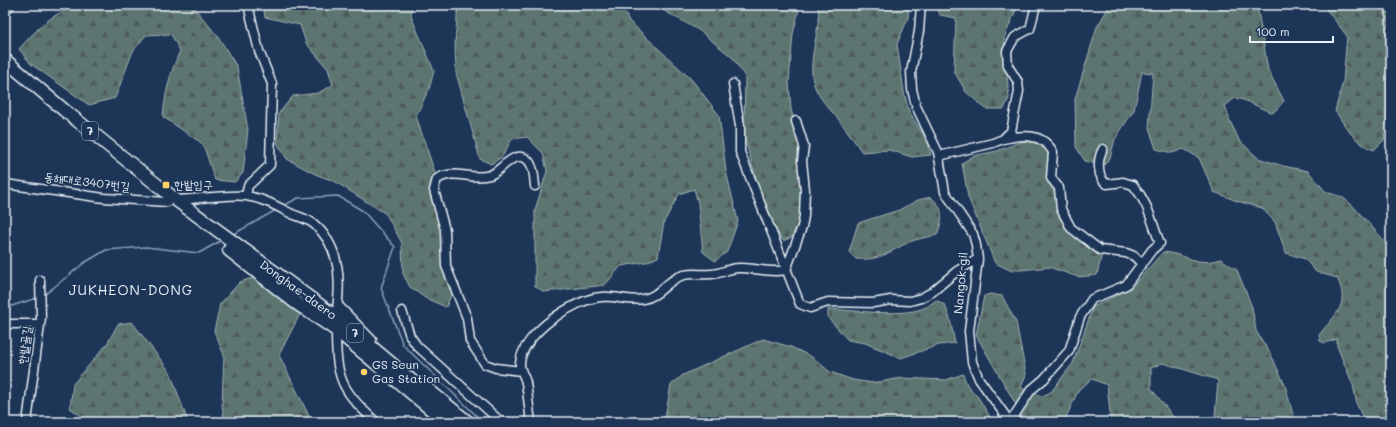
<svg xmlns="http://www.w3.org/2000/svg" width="1396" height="427" viewBox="0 0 1396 427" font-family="Mali,'Poor Story',sans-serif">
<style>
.forest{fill:url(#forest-firs);stroke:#a2b2b4}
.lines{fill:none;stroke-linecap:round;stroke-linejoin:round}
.stream{stroke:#89a2ba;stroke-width:1.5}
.minor-casing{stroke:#e8f1f8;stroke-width:11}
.highway-casing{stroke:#e8f1f8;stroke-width:15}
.minor{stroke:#1d3557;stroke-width:8}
.highway{stroke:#1d3557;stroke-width:12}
.poi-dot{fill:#ffd166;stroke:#1d3557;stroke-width:1.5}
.labels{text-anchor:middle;stroke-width:3.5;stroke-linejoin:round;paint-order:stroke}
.shield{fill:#1d3557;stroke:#abb9c8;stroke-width:1}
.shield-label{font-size:11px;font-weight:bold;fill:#e8f1f8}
.street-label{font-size:12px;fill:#e8f1f8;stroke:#1d3557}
.poi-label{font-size:12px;fill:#e8f1f8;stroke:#1d3557;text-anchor:start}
.quarter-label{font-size:14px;letter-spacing:1px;fill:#e8f1f8;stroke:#1d3557}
</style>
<defs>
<pattern id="forest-firs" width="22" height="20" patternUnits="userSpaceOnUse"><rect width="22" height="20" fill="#5c7470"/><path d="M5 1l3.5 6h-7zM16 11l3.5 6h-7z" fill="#505c5b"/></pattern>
</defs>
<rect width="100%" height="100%" fill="#1d3557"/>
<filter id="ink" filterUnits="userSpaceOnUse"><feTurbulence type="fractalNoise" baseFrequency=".025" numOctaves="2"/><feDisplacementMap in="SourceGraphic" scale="8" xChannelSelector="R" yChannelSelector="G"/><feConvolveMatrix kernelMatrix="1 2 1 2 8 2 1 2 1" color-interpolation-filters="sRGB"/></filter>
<g filter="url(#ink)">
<path class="forest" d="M80 5H192L219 38 237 67 248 130 243 173 235 182 215 180 203 144 163 117C165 93 170 73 180 51L171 34 146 35 133 51 115 98 89 105 31 64 19 49C38 28 51 13 80 5Z
M263 5H412L411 16 434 71 429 89 416 116 438 182 439 214 445 242 446 267 452 293 446 307 425 298 410 287 403 274 402 243 386 214 334 181 315 174 287 159 277 143 279 113 293 96 318 93 333 85 328 69 306 43 300 25 265 17Z
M458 5H621L629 21 692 80 719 115 726 171 738 221 727 252 715 261 703 252 698 203 694 189 679 194 664 222 658 257 646 262 621 266 605 285 544 292 535 286V210L547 171 543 153 527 137 512 139 502 157 491 164 480 159 456 73 455 43Z
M654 5H800L793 34 789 82 791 109 798 136 804 193 801 215 792 237 783 241 767 217 744 136 745 77 733 58 700 31Z
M818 5H909L908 18 897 44 904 92 909 112 927 140 931 155 912 157 889 150 862 152C855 142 849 133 842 124 830 108 814 96 812 75 810 51 821 29 818 5Z
M936 5H1018L1004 38 1009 98 1004 109H986L966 92 954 71 956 18 940 15Z
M1110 5H1257L1268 70 1284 101 1273 113C1260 109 1249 100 1235 98L1225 106 1230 121 1239 140 1258 158 1283 166 1308 171 1326 192 1342 197 1352 205 1381 237 1391 252V422H1365L1357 405 1353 385 1337 346V339L1325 343 1320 341 1319 335C1334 315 1351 306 1337 278L1316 272 1305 259 1286 253 1275 222 1262 208 1237 201 1214 192 1199 158 1184 149 1172 153 1156 149 1149 128 1153 73 1142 72 1134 110 1115 139 1110 158 1103 166 1085 161 1076 147 1075 99 1097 27Z
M1323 5H1389C1391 22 1378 52 1391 66V105L1386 123 1384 140 1374 150C1355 144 1346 127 1335 111L1343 82 1347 36Z
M1023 141 1049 145 1052 182 1059 211 1102 254 1097 275 1078 277 1049 267 1012 271 995 263 968 197 962 163 973 156 997 151Z
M931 197C945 209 943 219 937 235 929 237 922 238 915 240 890 249 885 261 856 259L849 252 858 223 899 210 918 200Z
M1163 252C1188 254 1195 267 1221 259L1237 270 1252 307 1256 331 1270 353 1285 385 1295 422H1216L1215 416 1218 380 1163 363 1151 368V388L1177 422H1111L1107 385 1092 379 1079 389 1064 422H1026L976 335 984 296 990 294 1002 296 1016 322 1026 374 1021 388 1042 396 1051 392 1073 363 1093 307 1131 288Z
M255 277 300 314 279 355 312 422H224L222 404 224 355 214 331 220 304 240 282Z
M936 300 945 305 950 319 955 343 939 345 901 358 865 343 848 340 828 318V309C852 310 905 318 926 307 929 306 933 302 936 300Z
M132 322 170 372 188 422H90L70 408 73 384 107 344 118 324Z
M763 339 791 347 812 357 830 372 853 380 873 383 902 378 946 380 963 374 967 385 978 397 993 422H664L671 385 683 375Z"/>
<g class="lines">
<path class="stream" d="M283 206 298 198 338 196 363 211 395 247 381 288 403 345 483 422
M232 235 276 210
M43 296 84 263 106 250 146 247 199 253 222 240
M5 308 37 298"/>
<g class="minor-casing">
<path id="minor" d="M921 5 919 31 911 72 912 89 916 106 938 152 945 192 973 234 976 245 978 259 969 331 972 362 979 379 1010 422
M5 11 10 5
M733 84 740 126V152L800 304 810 308 828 302 873 303 891 300 910 301 921 298 932 292 957 271 978 259
M1003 139C1021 135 1042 132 1053 152L1051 178 1059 188 1061 209 1071 228 1100 250 1126 253 1134 256 1141 263
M939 156 993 143 1003 139 1011 131 1019 91 1018 82 1008 66 1007 51 1015 37 1030 29 1036 5
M5 184 104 198 167 202
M246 196 248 186 270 165 272 84 259 51 248 5
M176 200C195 199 229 194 246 196 263 198 278 207 292 214 299 217 308 219 314 224 342 248 341 284 336 317
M786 270 802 227 804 216 805 190 802 161 804 146 796 121
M338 305 372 340
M402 311 410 336 417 346 501 422
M5 324H40
M336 330C336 377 340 390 376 422
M521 371 496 368 485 364 470 341 467 318 446 266 445 230 434 190 437 179C455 168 470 181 490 175 501 171 512 152 525 158 534 163 534 177 535 186
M422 382 471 422
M27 422 41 318 40 280
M531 422C529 409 528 396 526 383 525 376 519 370 520 363 522 334 574 299 601 297 615 295 629 302 643 299 661 296 667 279 684 275 693 273 702 275 711 274 721 274 729 268 738 268 756 267 768 274 786 270
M1010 422 1031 390 1044 379 1069 351 1080 317 1092 299 1126 285 1152 250 1160 243C1151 221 1149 204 1133 185L1123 182 1107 184C1097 178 1097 159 1103 149"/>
</g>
<g class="highway-casing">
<path id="highway" d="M5 60 64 110 176 200 336 317 461 422
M229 250 296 303 336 330 446 422"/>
</g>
<use href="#minor" class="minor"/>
<use href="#highway" class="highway"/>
</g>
</g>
<g class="poi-dot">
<rect x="162" y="181" width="8" height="8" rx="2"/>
<circle cx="364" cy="372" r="4"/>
</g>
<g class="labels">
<g class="shield">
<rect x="82" y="122" width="16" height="18" rx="3"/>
<rect x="347" y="324" width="16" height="18" rx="3"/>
</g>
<g class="shield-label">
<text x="90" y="135">7</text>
<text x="355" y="337">7</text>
</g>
<g class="street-label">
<text transform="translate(87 182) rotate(7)" y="4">동해대로3407번길</text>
<text transform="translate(961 283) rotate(-85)" y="4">Nangok-gil</text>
<text transform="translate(298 290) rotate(36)" y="4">Donghae-daero</text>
<text transform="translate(25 345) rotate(-82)" y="4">한밭골길</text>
</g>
<g class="poi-label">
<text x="174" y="189">한밭입구</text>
<text x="372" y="369">GS Seun<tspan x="372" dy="14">Gas Station</tspan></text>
</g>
<g class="quarter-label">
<text x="131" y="295">JUKHEON-DONG</text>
</g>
</g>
<rect width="1396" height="427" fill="none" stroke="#1d3557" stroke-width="20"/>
<rect x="10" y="10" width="1376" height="407" fill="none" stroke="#e8f1f8" stroke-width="1.5" filter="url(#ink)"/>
<path d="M1250 36v6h83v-6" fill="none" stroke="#e8f1f8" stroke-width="2"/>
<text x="1256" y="36" font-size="12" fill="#e8f1f8" stroke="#1d3557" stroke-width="3" paint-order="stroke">100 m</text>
</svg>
